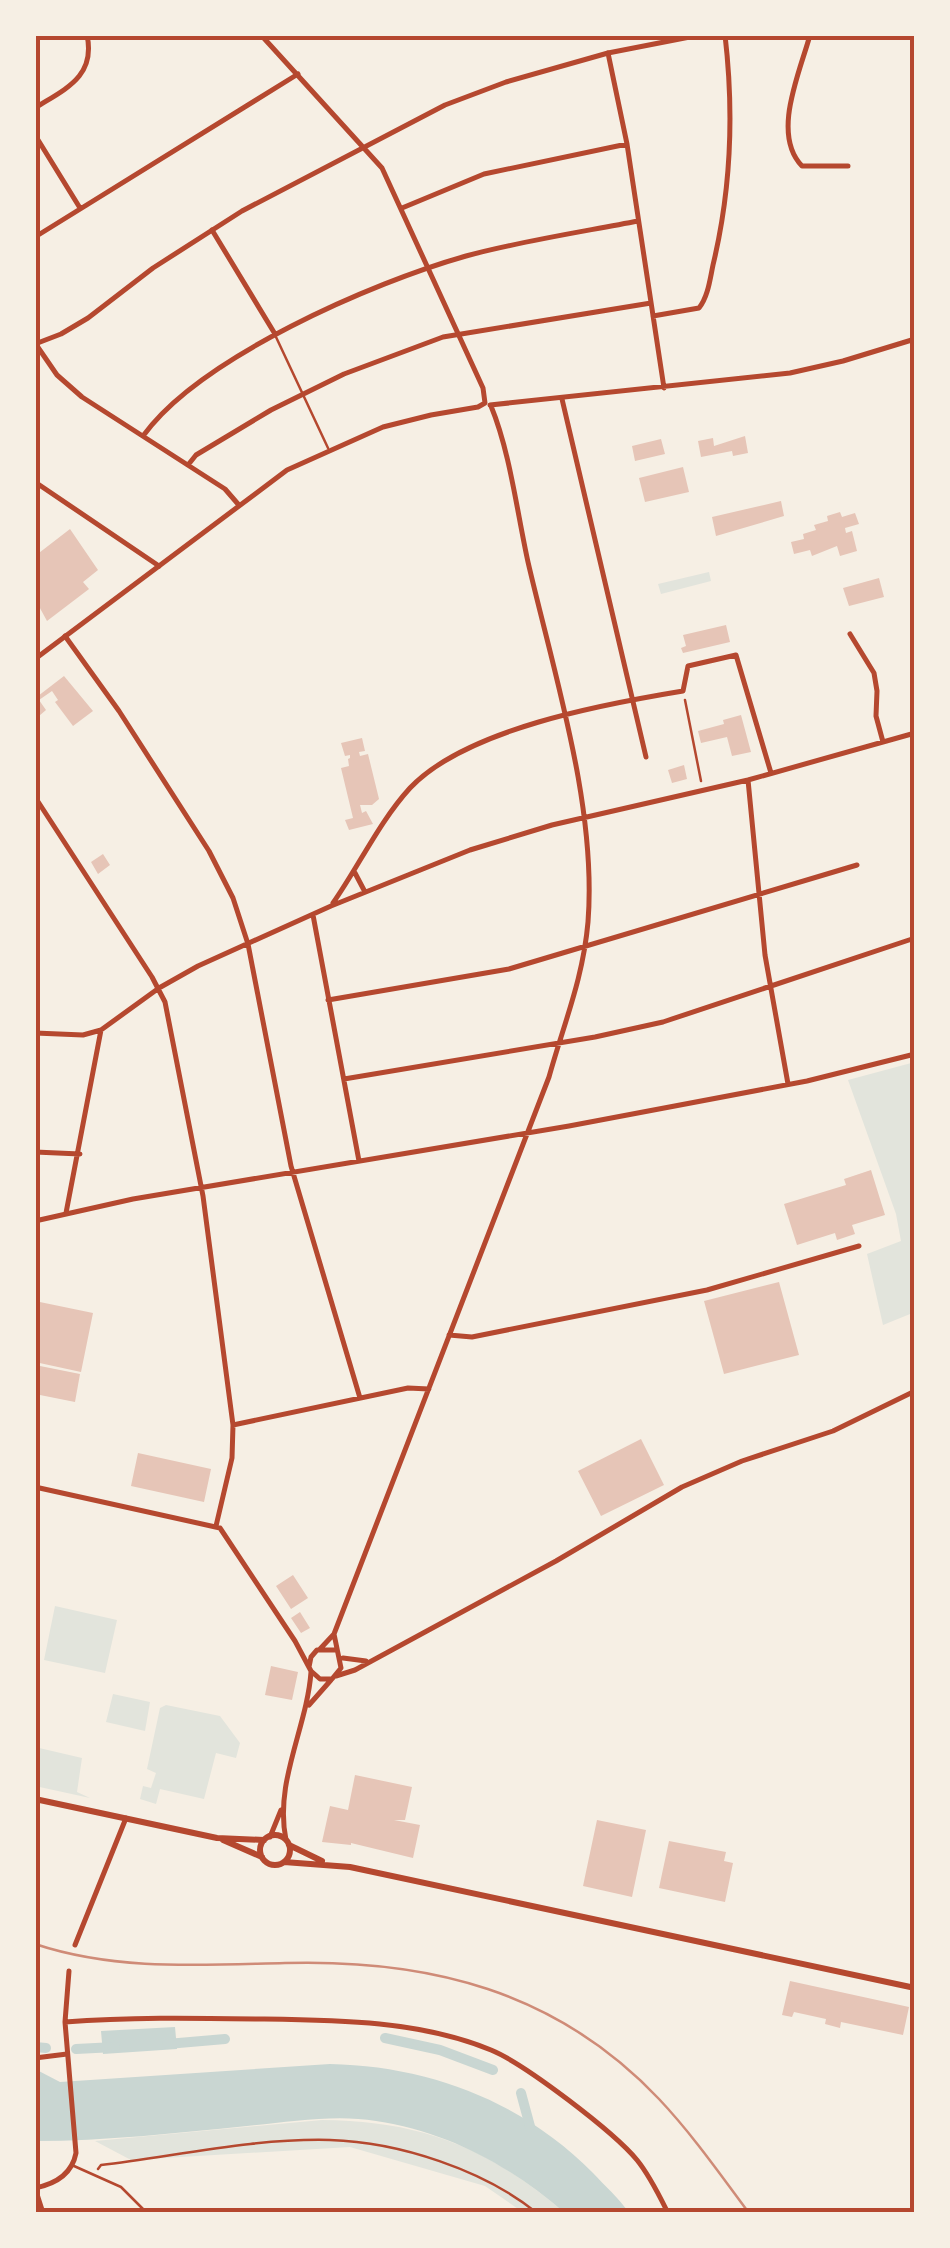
<svg xmlns="http://www.w3.org/2000/svg" width="950" height="2248" viewBox="0 0 950 2248" font-family="'DM Sans',sans-serif">
<style>
.green{fill:#e2e4dc}
.water{fill:#c9d6d2}
.lines{fill:none;stroke-linecap:round;stroke-linejoin:round}
.canal{stroke:#c9d6d2;stroke-width:10}
.building{fill:#e6c5b7}
.path{stroke:#b5482f;stroke-width:2.5}
.service{stroke:#b5482f;stroke-width:2.5}
.minor{stroke:#b5482f;stroke-width:5}
.tertiary{stroke:#b5482f;stroke-width:5}
.secondary{stroke:#b5482f;stroke-width:6}
.rail{stroke:#cf8b77;stroke-width:2.5}
.neatline{fill:none;stroke:#b5482f;stroke-width:4}
</style>
<rect width="100%" height="100%" fill="#f6efe4"/>
<path class="green" d="M709 572 711 581 661 594 658 584Z
M915 1062V1312L883 1325 867 1254 901 1241 896 1214 848 1080Z
M55 1606 117 1620 105 1673 44 1660Z
M113 1694 150 1702 145 1731 106 1722Z
M166 1705 220 1716 240 1743 236 1758 216 1753 204 1799 160 1789 156 1804 140 1799 143 1786 151 1788 156 1773 147 1769 160 1708Z
M35 1747 82 1758 77 1792 90 1798 35 1786Z
M322 2120C423 2121 489 2148 565 2213H524L485 2186 350 2147 131 2160 95 2141Z"/>
<path class="water" d="M175 2027 177 2049 103 2054 101 2031Z
M330 2064C430 2066 523 2102 593 2173 605 2186 619 2198 629 2213H565C510 2166 449 2132 376 2121 335 2114 289 2122 247 2126 176 2133 106 2141 35 2141V2069L60 2082Z"/>
<g class="lines">
<path class="canal" d="M385 2038 440 2050 493 2070
M167 2044 225 2039
M35 2047 46 2048
M76 2049 115 2047
M521 2093 531 2130"/>
</g>
<path class="building" d="M745 436 748 453 733 456 732 451 701 457 698 441 713 438 714 446Z
M661 439 665 454 635 461 632 446Z
M683 467 689 492 645 502 639 478Z
M781 501 784 516 716 536 712 517Z
M840 512 842 517 855 513 859 524 845 528 846 533 852 531 857 551 840 556 837 546 812 556 810 550 794 554 791 542 804 539 803 534 816 530 814 525 828 521 827 516Z
M70 529 98 570 83 582 89 589 47 621 35 599V556Z
M879 578 884 597 849 606 843 588Z
M726 625 730 642 683 653 681 648 686 646 683 635Z
M64 676 93 711 73 726 55 702 58 700 52 691 39 700 46 710 39 716 35 711V692L38 696Z
M741 715 751 752 732 756 727 737 701 743 698 731 724 724 723 720Z
M362 738 365 751 359 752 360 756 368 754 379 799 372 805H360L362 813 366 811 373 824 349 830 345 820 353 818 341 768 349 766 348 759 350 758V755L345 756 341 743Z
M684 765 687 779 672 783 668 770Z
M103 854 110 865 98 874 91 862Z
M871 1170 885 1215 852 1225 855 1234 837 1240 835 1233 797 1245 784 1204 846 1185 844 1179Z
M779 1282 799 1355 724 1374 704 1301Z
M35 1301 93 1313 81 1372 35 1362Z
M35 1365 80 1374 75 1402 35 1394Z
M641 1439 664 1485 601 1516 578 1471Z
M138 1453 211 1469 204 1502 131 1486Z
M293 1575 308 1598 291 1609 276 1586Z
M300 1612 310 1628 301 1633 291 1618Z
M271 1666 298 1672 292 1700 265 1695Z
M355 1775 412 1787 405 1820H394L420 1825 413 1858 351 1843V1845L322 1842 330 1806 348 1810Z
M597 1820 646 1830 632 1897 583 1886Z
M669 1841 726 1852 724 1861 733 1863 725 1902 659 1888Z
M790 1981 909 2007 903 2035 841 2022 840 2028 825 2024 826 2019 794 2012 792 2017 782 2015Z"/>
<g class="lines">
<path class="path" d="M685 700 701 781
M98 2169 101 2165C176 2156 255 2138 330 2140 399 2142 484 2170 537 2213"/>
<path class="service" d="M276 337 328 448
M74 2166 121 2187 147 2213"/>
<path class="minor" d="M810 35C800 72 771 134 802 166H848
M608 53 627 144 664 388
M35 108C65 89 96 77 87 35
M35 135 80 208
M402 208 484 174 627 144
M212 230 275 334
M35 237 298 74
M653 316 699 308C708 297 710 279 713 265 731 190 734 112 725 35
M35 343 57 375 82 397 225 489 238 504
M562 399 646 757
M490 405 790 373 843 361 915 339
M143 436C199 358 373 282 466 256 521 241 581 232 638 221
M188 465 196 455 271 410 344 374 443 337 651 303
M35 482 159 566
M850 634 874 673 877 691 876 716 883 742
M65 636 119 711 209 851 233 898 248 944 291 1166 360 1398
M748 780 765 955 788 1084
M35 797 152 977 165 1002 203 1196 233 1425 232 1458 216 1526
M355 873 365 892
M333 903C359 866 379 822 410 788 466 729 604 704 683 691L688 666 736 655 771 773
M313 915 359 1161
M328 1000 509 969 857 865
M35 1033 83 1035 101 1030 159 988 198 966 331 906 470 850 552 825 748 780 915 733
M344 1079 595 1037 663 1022 915 938
M35 1152 80 1154
M66 1213 101 1030
M35 1221 133 1199 569 1126 807 1081 915 1054
M449 1335 472 1337 707 1290 859 1246
M233 1425 408 1388 429 1389
M35 1487 220 1528 295 1641 311 1671 320 1679H332L341 1668 334 1634
M320 1649 334 1634 549 1077C564 1023 583 979 588 922 597 807 554 674 528 562 517 512 510 452 491 406
M343 1658 366 1661
M309 1667 311 1657 317 1650H335
M336 1676 355 1670 556 1561 682 1487 742 1461 833 1431 915 1391
M309 1705 331 1680
M270 1837 281 1810
M286 1840C274 1782 307 1728 311 1672
M75 1945 126 1818
M65 2022C129 2017 192 2018 256 2019 333 2020 419 2020 491 2050 525 2064 614 2132 637 2160 650 2176 659 2195 668 2213
M35 2058 67 2054
M43 2213 35 2188C55 2184 72 2174 76 2153L65 2022 69 1971"/>
<path class="tertiary" d="M35 344 61 334 88 318 153 268 242 211 445 105 506 82 608 53 700 35
M35 659 287 470 383 427 431 415 478 407 485 403 483 388 382 168 261 35"/>
<path class="secondary" d="M35 1799 217 1838 264 1840
M260 1850a15 15 0 1 1 30 0a15 15 0 1 1-30 0Z
M223 1840 262 1857
M289 1845 322 1861
M284 1862 350 1867 915 1988"/>
<path class="rail" d="M35 1944C116 1971 200 1965 285 1963 429 1959 557 1991 659 2099 692 2134 720 2174 749 2213"/>
</g>
<rect width="950" height="2248" fill="none" stroke="#f6efe4" stroke-width="75"/>
<rect x="38" y="38" width="874" height="2172" class="neatline"/>
</svg>
